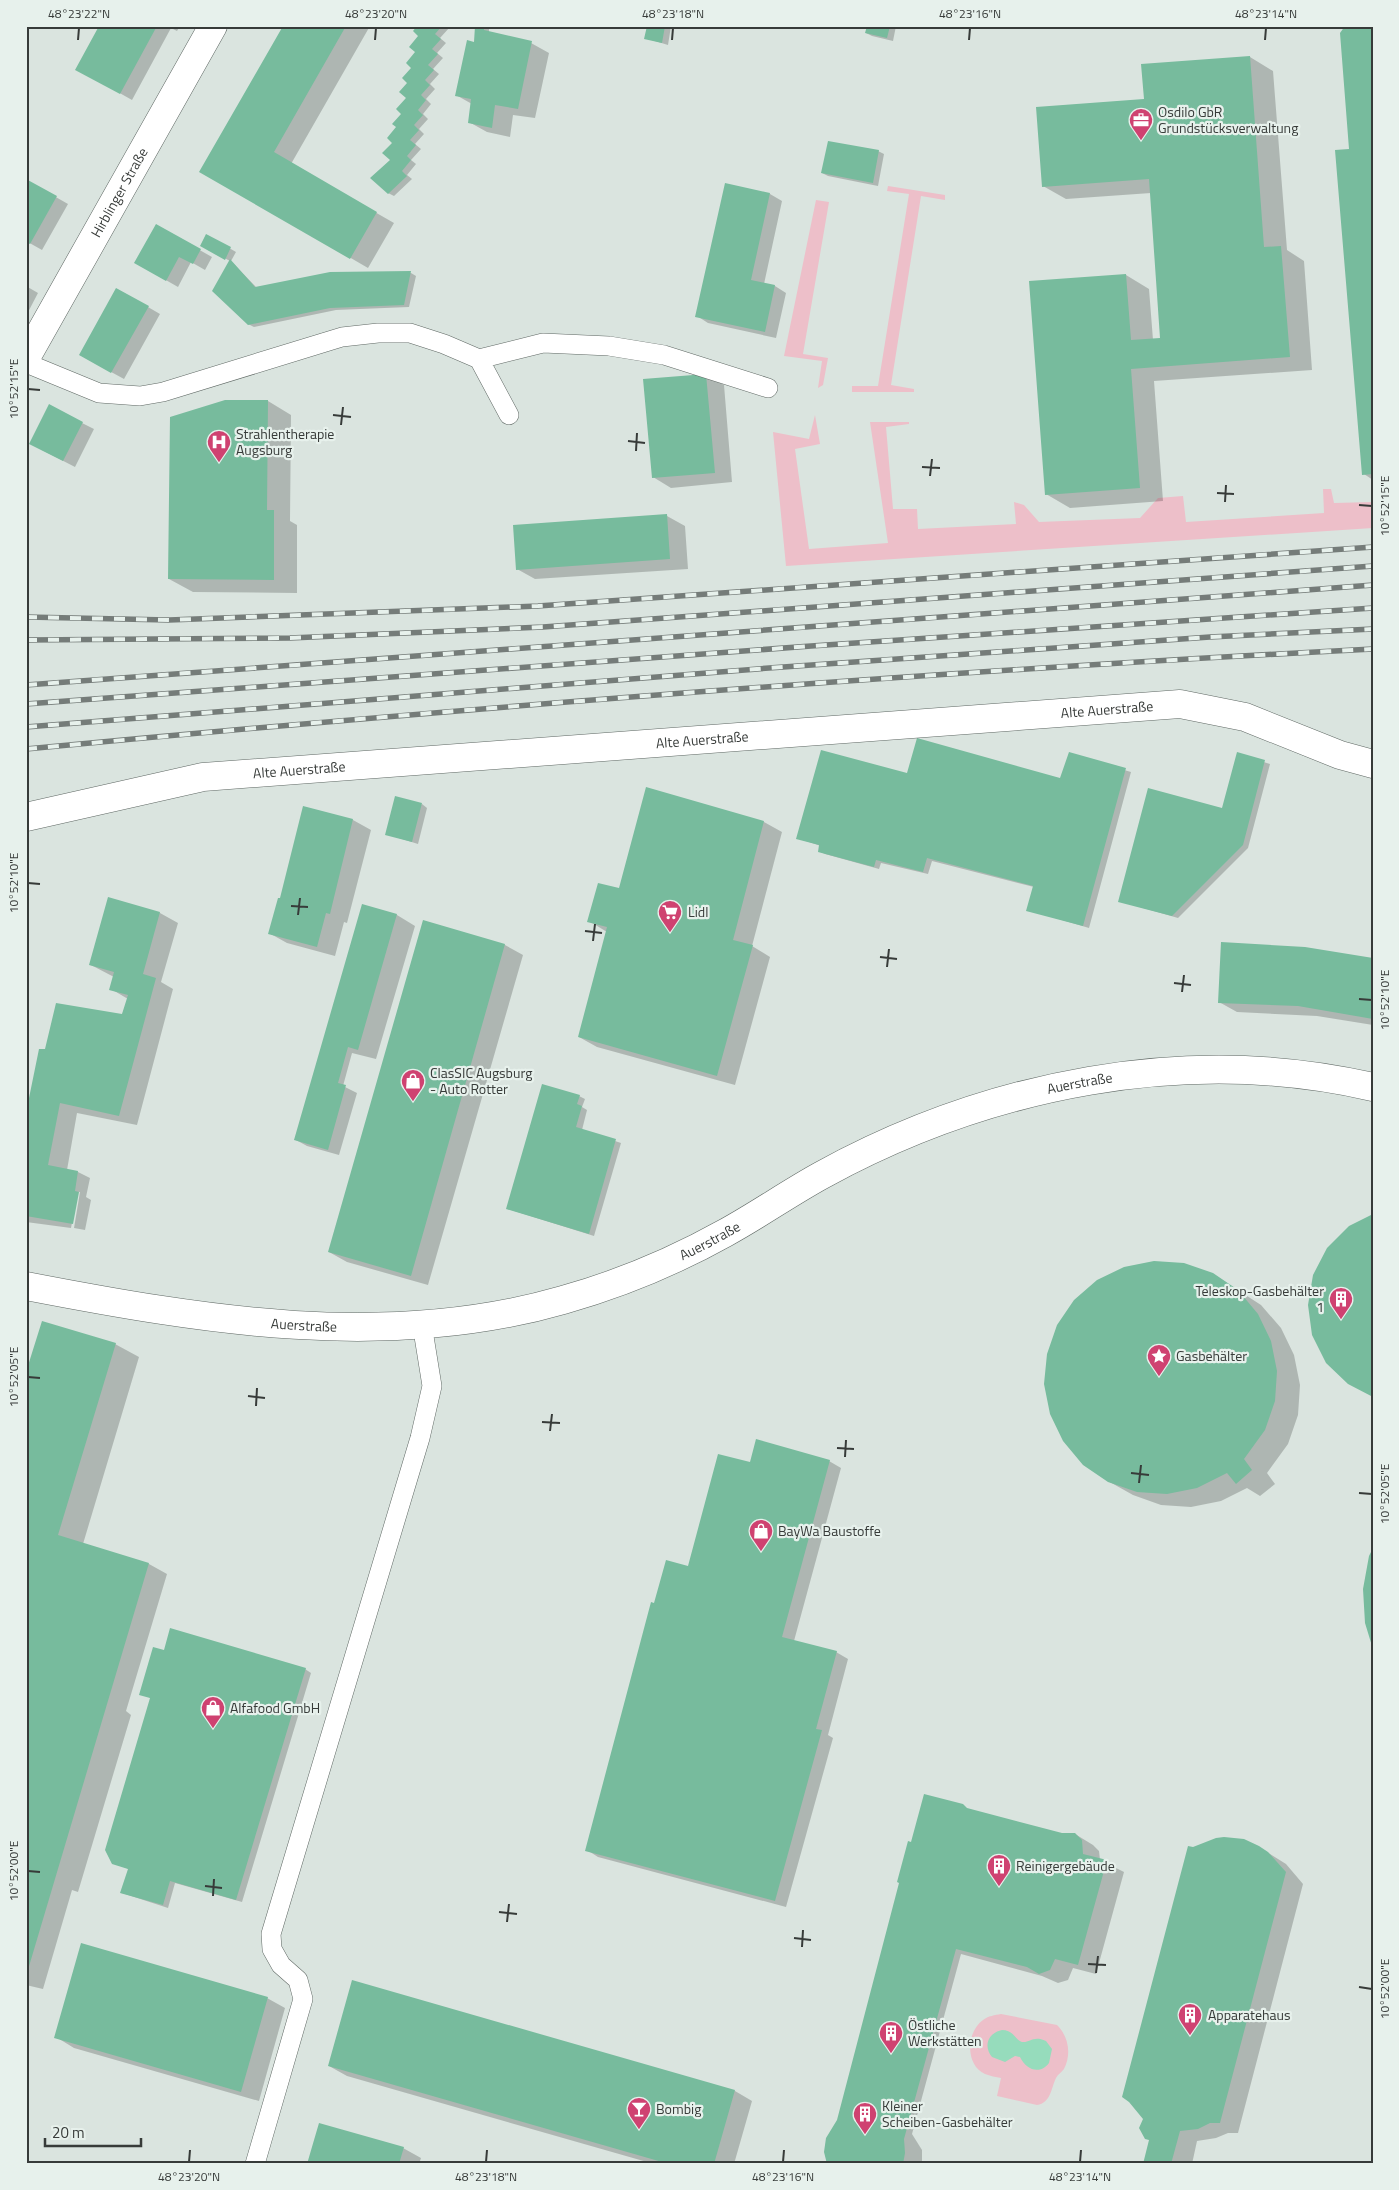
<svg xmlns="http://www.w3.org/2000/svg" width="1399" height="2190" viewBox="0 0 1399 2190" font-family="'Titillium Web',sans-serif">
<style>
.green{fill:#edbfc9}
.water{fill:#96dcbc}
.shadow{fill:#0003}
.building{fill:#77bb9d}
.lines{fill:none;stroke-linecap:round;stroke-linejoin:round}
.lane-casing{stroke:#5f6864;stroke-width:20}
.street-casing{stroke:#5f6864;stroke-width:29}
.secondary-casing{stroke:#5f6864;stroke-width:29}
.lane{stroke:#fff;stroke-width:19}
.street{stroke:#fff;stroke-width:28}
.secondary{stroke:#fff;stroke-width:28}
.rail-casing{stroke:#757c79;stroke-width:5.5}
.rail{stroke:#e7f1ec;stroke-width:4;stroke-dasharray:11;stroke-linecap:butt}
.ticks{fill:none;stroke:#373b39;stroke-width:2}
.labels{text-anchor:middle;stroke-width:4.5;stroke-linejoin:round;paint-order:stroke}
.poi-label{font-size:14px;fill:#373b39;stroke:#e7f1ec;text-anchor:start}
.street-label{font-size:14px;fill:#373b39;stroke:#e7f1ec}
.neatline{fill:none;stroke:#373b39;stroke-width:2}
.ticks-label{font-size:12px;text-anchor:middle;fill:#373b39}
</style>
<rect width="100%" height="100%" fill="#dae4df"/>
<path class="green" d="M888 186 945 195V200L921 196 891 385 914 389V392H852V386H878L909 194 887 191Z
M816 200 829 202 803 354 828 358 823 385 818 388 822 361 784 356Z
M815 415 820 444 795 449 809 549 888 543 870 422H909V424L886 427 893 509H917L918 529 1016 524 1014 502 1024 505 1039 522 1140 518 1158 498 1183 496 1186 522 1324 513 1323 489H1331L1334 503 1373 502V528L786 566 773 432 809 439Z
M1001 2014 1057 2025C1068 2036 1072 2053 1064 2069 1062 2072 1058 2074 1056 2078 1051 2088 1051 2103 1037 2105L997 2096 1001 2078C996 2077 990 2076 985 2074 965 2065 966 2032 983 2020 988 2016 995 2015 1001 2014Z"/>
<path class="water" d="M1002 2030C1014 2030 1015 2040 1022 2042 1030 2043 1033 2035 1046 2041L1052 2049 1049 2063C1040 2075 1026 2070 1020 2057L1015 2056 1005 2062 992 2057C983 2046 988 2033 1002 2030Z"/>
<path class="shadow" d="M100 26H180L177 31 171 28 132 100 77 69Z
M284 26H370L291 164 394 223 368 268 201 171Z
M419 26 450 27 440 38 446 43 437 53 443 58 433 69 439 74 430 84 435 89 426 99 431 104 423 114 428 119 419 129 424 134 415 144 421 149 411 160 416 164 407 175 412 179 394 196 388 193 391 160 417 52 420 36Z
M476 26H489V32L531 43 549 53 535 118 513 115 510 137 487 132 469 122 472 104 456 95 475 44Z
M648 26H671L668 45 645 38Z
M868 26H896L893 41 872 36 866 33Z
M1373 26V480L1364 474 1354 150Z
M1250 57 1273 71 1287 250 1304 261 1312 370 1154 381 1163 501 1070 508 1046 494 1126 275 1149 289 1153 340 1162 339 1151 193 1066 199 1043 186 1145 100Z
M878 151 884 154 878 186 828 176 822 173Z
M26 180 68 204 42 250 26 241Z
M726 185 770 194 782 201 764 284 775 286 786 293 776 338 708 323 697 316Z
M157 226 212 257 205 270 191 262 178 287 136 263Z
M207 235 236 252 231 261 257 288 330 274 411 273 416 276 409 307 336 310 254 327 248 324 230 261 202 246Z
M26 286 38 293 26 316Z
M117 289 160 314 124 379 80 355Z
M706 375 724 385 732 482 671 488 653 477Z
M268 401 291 415 290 521 297 525V593L193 592 169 579Z
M82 423 94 429 75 467 42 450Z
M667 516 685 526 688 569 535 579 517 569Z
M1070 754 1131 772 1089 928 1028 910 1034 887 932 861 928 874 881 863 879 869 825 854 819 851 821 846 797 838 908 775 1061 780Z
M1238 754 1270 764 1248 848 1178 918 1119 901 1223 810Z
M647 788 764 822 782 832 752 946 770 957 735 1085 597 1047 579 1037 607 932 589 921 620 890Z
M422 804 427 808 418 844 386 834Z
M304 807 353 820 371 830 347 923 344 922 335 956 287 943 269 933 281 900Z
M109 899 160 913 178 923 161 982 173 989 137 1125 77 1113 67 1170 78 1172 90 1178 86 1197 91 1200 85 1230 74 1228 80 1192H78L71 1228 26 1222V1098L30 1099 46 1051 122 1015 128 999 111 989 114 977 91 965Z
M363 906 397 915 415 926 376 1059 352 1053 343 1086 357 1093 339 1155 307 1146 296 1140Z
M424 921 505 945 523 955 428 1285 347 1262 329 1252Z
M1373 959V1025L1317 1016 1237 1012 1219 1002Z
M579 1096 585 1099 582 1107 587 1110 582 1130 621 1143 594 1236 508 1209Z
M1213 1274 1261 1305 1281 1328 1294 1355 1300 1385 1298 1415 1288 1444 1267 1473 1275 1484 1260 1496 1247 1488 1221 1501 1191 1507 1161 1505 1133 1495 1108 1481Z
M115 1344 139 1357 83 1544 149 1564 167 1574 126 1711 131 1715 78 1892 72 1890 43 1989 26 1985V1642L28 1643 26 1639V1374Z
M829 1461 841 1468 794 1641 836 1652 848 1659 828 1735 833 1738 786 1907 598 1857 587 1850 655 1605 688 1567 751 1464Z
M164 1652 305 1669 311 1673 242 1902 175 1883 168 1908 122 1893 129 1869 113 1863 151 1698 141 1694Z
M970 1810 1062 1834H1075L1093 1845 1099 1851 1100 1860 1124 1872 1096 1974 1073 1968 1068 1980 1058 1983 1042 1976 961 1954 912 2134 922 2150V2164H829L838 2120 912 1843Z
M1189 1847H1259L1286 1864 1303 1884 1238 2133H1228L1216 2138 1197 2141 1192 2164H1144L1150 2140 1145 2118Z
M267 1998 285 2008 259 2101 74 2048 56 2037Z
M329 2066 735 2091 752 2101 734 2164H654L347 2076Z
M403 2148 421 2158 419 2164H308Z"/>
<path class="building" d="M99 26H157L120 94 75 70Z
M283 26H346L274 152 377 212 350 259 199 172Z
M417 26H442L435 34 441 39 432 49 438 54 428 65 434 70 425 80 430 85 421 95 426 100 418 110 423 115 414 125 419 130 410 140 416 145 407 156 411 160 402 171 407 176 388 194 370 178 390 160 382 153 392 143 387 138 396 127 392 124 401 114 396 109 406 98 399 92 407 83 402 78 411 68 406 63 415 52 409 47 418 36 413 31Z
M475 26H484V30L532 41 518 109 495 105 492 128 468 123 471 99 455 96 467 40 474 42Z
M647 26H665L662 43 644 39Z
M867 26H890L887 38 865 33Z
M1345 26H1373V474L1362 475 1335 150 1349 149 1340 33Z
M1250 56 1264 247 1281 246 1290 357 1131 369 1140 488 1045 495 1029 281 1126 274 1131 340 1160 338 1149 179 1042 187 1036 107 1144 99 1141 64Z
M828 141 879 150 873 183 821 173Z
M26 179 57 196 30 244 26 242Z
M725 183 770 193 751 280 775 285 765 332 695 317Z
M156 224 201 249 193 264 179 257 166 281 134 263Z
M206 234 231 247 225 260 200 246Z
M230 259 255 287 330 272 411 271 404 305 330 308 248 325 212 291Z
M116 288 149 306 111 373 79 355Z
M706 374 715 473 652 478 643 379Z
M225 400H268L267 510H274V580L168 579 170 417Z
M49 404 83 422 63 461 29 444Z
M667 514 670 559 516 570 513 525Z
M917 738 1060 778 1069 752 1126 768 1083 926 1026 911 1033 886 927 858 923 872 876 860 874 867 818 852 819 845 796 839 821 750 907 773Z
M1237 752 1265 760 1243 845 1172 916 1118 902 1148 788 1222 808Z
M646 787 764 821 733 940 753 945 717 1076 578 1037 607 927 587 922 598 883 619 888Z
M395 796 422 803 412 842 385 835Z
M303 806 353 819 330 914 326 913 317 947 268 934 278 898H280Z
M108 897 160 912 143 974 156 978 119 1116 60 1103 48 1165 78 1171 75 1191 79 1192 73 1224 26 1216V1097L29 1098 39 1049H45L56 1003 122 1014 128 995 109 990 114 972 89 965Z
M362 904 397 914 358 1050 348 1047 338 1083 346 1085 328 1150 294 1140Z
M423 920 505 944 411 1276 328 1252Z
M1221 942 1305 947 1373 958V1019L1298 1006 1218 1003Z
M542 1084 580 1095 577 1104 582 1106 576 1127 616 1139 589 1234 506 1209Z
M1373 1214V1397L1348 1384 1326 1363 1312 1335 1308 1305 1313 1275 1327 1248 1349 1226Z
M1154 1261 1184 1263 1213 1273 1238 1290 1258 1314 1271 1341 1277 1371 1275 1401 1265 1430 1244 1459 1252 1470 1236 1484 1227 1473 1197 1488 1167 1494 1137 1492 1108 1482 1083 1465 1063 1441 1050 1414 1044 1384 1047 1354 1057 1325 1074 1300 1097 1280 1124 1267Z
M42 1321 116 1343 58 1535 149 1563 27 1973 26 1372Z
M756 1439 830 1460 782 1637 837 1651 816 1729 822 1730 775 1901 585 1851 651 1602 654 1603 666 1560 688 1566 718 1454 750 1462Z
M1373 1548V1646H1372L1365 1623 1363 1589 1369 1556Z
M170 1628 306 1668 236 1900 170 1881 163 1905 120 1893 128 1869 112 1864 105 1850 150 1698 139 1695 153 1647 164 1650Z
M924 1794 963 1804 967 1808 1062 1833H1075L1082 1840 1083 1854 1107 1860 1078 1965 1055 1959 1050 1970 1039 1974 1027 1967 956 1949 904 2139 905 2153 903 2164H827L824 2152 826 2138 837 2120 899 1883 897 1882 908 1841 911 1842Z
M1224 1837 1244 1839 1259 1846 1268 1852 1286 1872 1220 2123H1210L1198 2129 1180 2131 1171 2164H1143L1149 2140 1145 2139 1139 2128 1143 2119 1129 2102 1122 2097 1188 1846 1193 1847 1216 1838Z
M81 1943 268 1997 241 2092 54 2038Z
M352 1980 735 2090 714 2164H669L328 2066Z
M319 2123 404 2147 399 2164H307Z"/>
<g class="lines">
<g class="lane-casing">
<path id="lane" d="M479 359 543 343 609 346 664 355 768 388
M26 363 99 393 140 396 163 392 342 337 378 333H410L444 344 479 359 509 415
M255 2164 303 1999 298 1980 281 1965 272 1949 271 1934 420 1438 432 1386 422 1324"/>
</g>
<g class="street-casing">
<g id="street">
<path id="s1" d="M26 817 203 777 1180 704 1245 717 1340 755 1373 764"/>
<path id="s2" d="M26 1286C202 1320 387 1351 563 1300 620 1284 673 1262 725 1233 758 1215 789 1193 822 1175 988 1084 1187 1044 1373 1087"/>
</g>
</g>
<g class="secondary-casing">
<g id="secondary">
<path id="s3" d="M26 358 213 26"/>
</g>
</g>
<use href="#lane" class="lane"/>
<use href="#street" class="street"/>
<use href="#secondary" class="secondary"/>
<g class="rail-casing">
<path id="rail" d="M26 617 169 620 538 606 1373 547
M26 640 290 638 543 627 1373 566
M26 685 1373 585
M26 704 811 646 1373 608
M26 727 769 668 1210 637 1373 629
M26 749C474 707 923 672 1373 649"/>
</g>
<use href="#rail" class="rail"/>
</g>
<path class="ticks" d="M78 40 79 28M375 40 376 28M672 40 673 28M969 40 970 28M1265 40 1266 28M28 389 40 390M333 415 351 417M341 425 343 407M628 441 645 443M636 451 637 433M922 467 940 468M930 476 932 459M1217 493 1234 494M1225 502 1226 485M1359 505 1372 506M28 883 40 884M291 906 308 907M298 915 300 898M585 931 602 933M593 941 595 924M880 957 897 959M887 967 889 949M1174 983 1191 985M1182 992 1184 975M1359 999 1372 1000M28 1377 40 1378M248 1396 265 1398M256 1406 257 1388M542 1422 560 1423M550 1431 552 1414M837 1448 854 1449M845 1457 846 1440M1131 1473 1149 1475M1139 1483 1141 1465M1359 1493 1372 1494M28 1871 40 1872M205 1886 222 1888M213 1896 214 1879M499 1912 517 1914M507 1922 509 1904M794 1938 811 1940M802 1947 803 1930M1088 1964 1106 1965M1096 1973 1098 1956M1359 1987 1372 1989M189 2162 190 2150M486 2162 487 2150M783 2162 784 2150M1080 2162 1081 2150"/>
<defs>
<g id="office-pin" transform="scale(1.25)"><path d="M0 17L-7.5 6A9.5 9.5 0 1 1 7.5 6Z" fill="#cf4271" stroke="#e7f1ec"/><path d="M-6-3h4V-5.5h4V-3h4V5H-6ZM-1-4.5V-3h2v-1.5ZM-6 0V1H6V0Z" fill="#fff"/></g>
<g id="hospital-pin" transform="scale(1.25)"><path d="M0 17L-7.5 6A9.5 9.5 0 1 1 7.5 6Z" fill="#cf4271" stroke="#e7f1ec"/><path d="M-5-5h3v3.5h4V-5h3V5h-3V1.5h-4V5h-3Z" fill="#fff"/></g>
<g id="supermarket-pin" transform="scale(1.25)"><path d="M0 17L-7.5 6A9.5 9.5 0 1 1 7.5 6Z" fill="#cf4271" stroke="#e7f1ec"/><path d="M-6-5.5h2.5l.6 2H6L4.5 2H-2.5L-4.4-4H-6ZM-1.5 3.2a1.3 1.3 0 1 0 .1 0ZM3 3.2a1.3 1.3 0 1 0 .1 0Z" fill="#fff"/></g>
<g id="shop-pin" transform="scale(1.25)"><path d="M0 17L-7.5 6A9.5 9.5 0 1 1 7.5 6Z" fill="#cf4271" stroke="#e7f1ec"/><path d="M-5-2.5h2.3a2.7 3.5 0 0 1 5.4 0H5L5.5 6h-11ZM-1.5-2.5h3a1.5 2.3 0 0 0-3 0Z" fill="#fff"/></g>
<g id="building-pin" transform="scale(1.25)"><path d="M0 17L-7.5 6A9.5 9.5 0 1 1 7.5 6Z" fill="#cf4271" stroke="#e7f1ec"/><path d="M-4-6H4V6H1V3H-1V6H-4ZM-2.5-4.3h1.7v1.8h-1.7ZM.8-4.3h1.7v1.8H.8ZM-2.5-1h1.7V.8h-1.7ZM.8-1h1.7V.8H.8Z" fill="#fff"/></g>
<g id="sight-pin" transform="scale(1.25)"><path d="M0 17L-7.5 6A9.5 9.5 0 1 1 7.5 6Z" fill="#cf4271" stroke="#e7f1ec"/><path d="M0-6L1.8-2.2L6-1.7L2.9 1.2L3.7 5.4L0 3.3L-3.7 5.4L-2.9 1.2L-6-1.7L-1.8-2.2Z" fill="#fff"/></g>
<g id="bar-pin" transform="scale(1.25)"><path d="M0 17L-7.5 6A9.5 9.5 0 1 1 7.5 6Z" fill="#cf4271" stroke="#e7f1ec"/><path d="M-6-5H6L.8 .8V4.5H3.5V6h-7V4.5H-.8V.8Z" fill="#fff"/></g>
</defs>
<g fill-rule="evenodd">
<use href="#office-pin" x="1141" y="120"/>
<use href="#hospital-pin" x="219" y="442"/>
<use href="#supermarket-pin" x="670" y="912"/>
<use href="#shop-pin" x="413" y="1081"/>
<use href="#building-pin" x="1341" y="1299"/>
<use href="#sight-pin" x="1159" y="1356"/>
<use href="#shop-pin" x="761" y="1531"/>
<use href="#shop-pin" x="213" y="1708"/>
<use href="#building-pin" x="999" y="1866"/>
<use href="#building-pin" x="1190" y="2015"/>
<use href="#building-pin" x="891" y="2033"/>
<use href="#bar-pin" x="639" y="2109"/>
<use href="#building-pin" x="865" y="2114"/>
</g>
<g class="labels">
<g class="poi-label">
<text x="1158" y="117">Osdilo GbR<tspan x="1158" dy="16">Grundstücksverwaltung</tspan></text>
<text x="236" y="439">Strahlentherapie<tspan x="236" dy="16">Augsburg</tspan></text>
<text x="688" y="917">Lidl</text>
<text x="430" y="1078">ClasSIC Augsburg<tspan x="430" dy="16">- Auto Rotter</tspan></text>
<text x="1324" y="1296" text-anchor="end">Teleskop-Gasbehälter<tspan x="1324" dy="16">1</tspan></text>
<text x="1176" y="1361">Gasbehälter</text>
<text x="778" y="1536">BayWa Baustoffe</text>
<text x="230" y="1713">Alfafood GmbH</text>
<text x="1016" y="1871">Reinigergebäude</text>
<text x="1208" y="2020">Apparatehaus</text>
<text x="908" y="2030">Östliche<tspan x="908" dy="16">Werkstätten</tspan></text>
<text x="882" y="2111">Kleiner<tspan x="882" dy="16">Scheiben-Gasbehälter</tspan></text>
<text x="656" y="2114">Bombig</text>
</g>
<g class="street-label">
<text dy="5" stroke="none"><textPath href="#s3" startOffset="190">Hirblinger Straße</textPath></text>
<text dy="5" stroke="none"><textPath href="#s1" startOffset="1088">Alte Auerstraße</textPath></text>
<text dy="5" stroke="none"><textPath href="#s1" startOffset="682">Alte Auerstraße</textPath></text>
<text dy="5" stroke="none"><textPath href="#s1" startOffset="278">Alte Auerstraße</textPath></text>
<text dy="5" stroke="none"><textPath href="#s2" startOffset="1106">Auerstraße</textPath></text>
<text dy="5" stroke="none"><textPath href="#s2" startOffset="701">Auerstraße</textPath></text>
<text dy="5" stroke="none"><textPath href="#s2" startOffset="281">Auerstraße</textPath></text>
</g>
</g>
<rect width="1399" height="2190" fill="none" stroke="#e7f1ec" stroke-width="55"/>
<path d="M45 2138v8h96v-8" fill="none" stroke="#373b39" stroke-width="2.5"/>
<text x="52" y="2138" font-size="15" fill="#373b39" stroke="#e7f1ec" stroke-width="4" paint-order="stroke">20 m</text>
<rect x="28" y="28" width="1344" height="2134" class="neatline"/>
<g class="ticks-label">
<text x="79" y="18">48°23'22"N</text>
<text x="376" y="18">48°23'20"N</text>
<text x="673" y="18">48°23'18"N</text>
<text x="970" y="18">48°23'16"N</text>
<text x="1266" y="18">48°23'14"N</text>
<text transform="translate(14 389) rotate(-90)" y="4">10°52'15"E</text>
<text transform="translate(1385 506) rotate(-90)" y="4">10°52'15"E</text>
<text transform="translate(14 883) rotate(-90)" y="4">10°52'10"E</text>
<text transform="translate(1385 1000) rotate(-90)" y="4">10°52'10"E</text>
<text transform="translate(14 1377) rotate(-90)" y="4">10°52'05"E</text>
<text transform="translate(1385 1494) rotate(-90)" y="4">10°52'05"E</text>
<text transform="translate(14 1871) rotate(-90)" y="4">10°52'00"E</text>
<text transform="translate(1385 1989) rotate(-90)" y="4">10°52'00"E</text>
<text x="189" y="2181">48°23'20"N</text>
<text x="486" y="2181">48°23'18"N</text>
<text x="783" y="2181">48°23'16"N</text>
<text x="1080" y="2181">48°23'14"N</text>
</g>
</svg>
